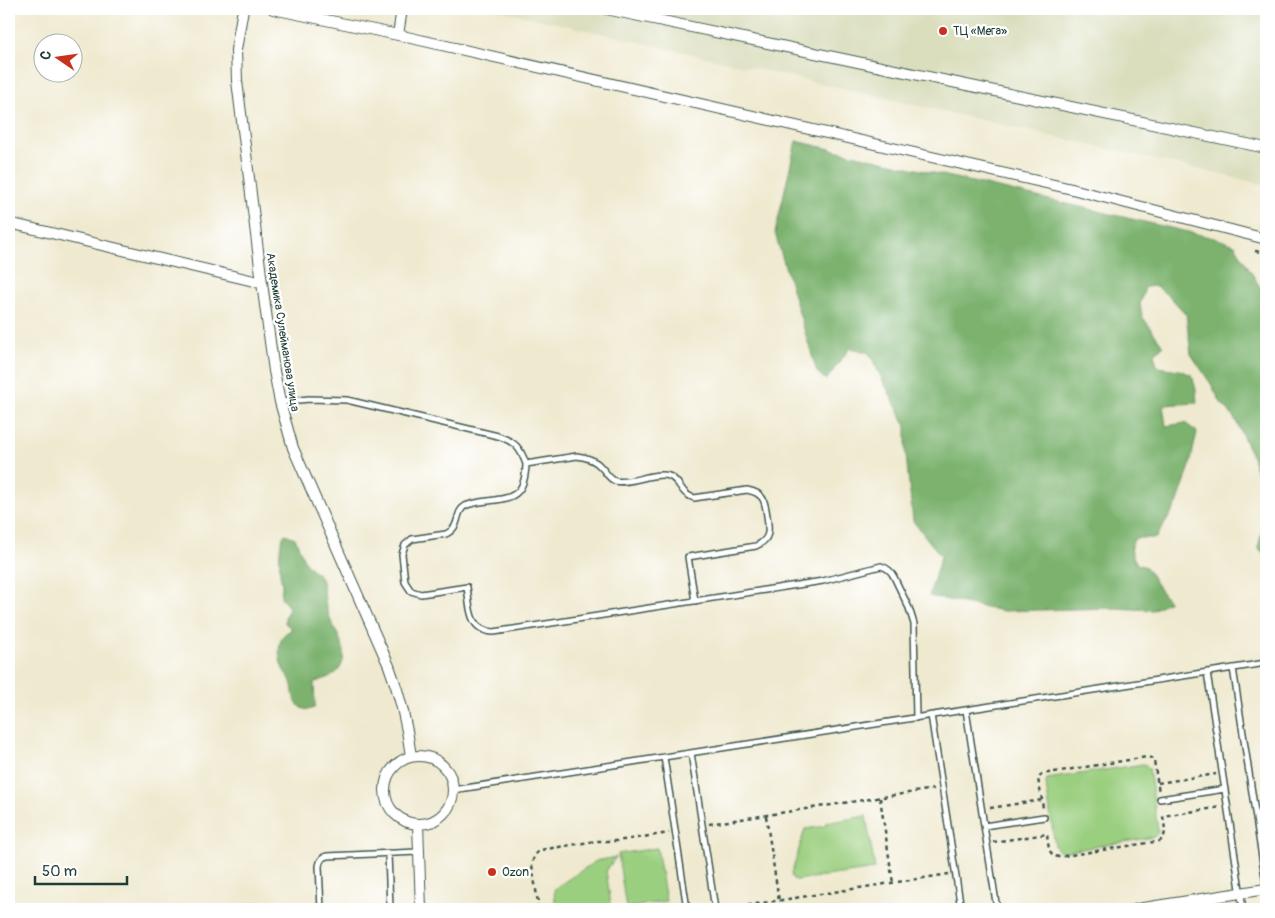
<svg xmlns="http://www.w3.org/2000/svg" width="1275" height="918" viewBox="0 0 1275 918" font-family="Pangolin,sans-serif">
<style>
.built{fill:#dadebd}
.green{fill:#9bcf80;stroke:#5d865a}
.forest{fill:#7cb26e;stroke:#4e7851}
.lines{fill:none;stroke-linecap:round;stroke-linejoin:round}
.lane-casing{stroke:#3e574b;stroke-width:8}
.street-casing{stroke:#3e574b;stroke-width:12}
.path{stroke:#3e574b;stroke-width:2.5;stroke-dasharray:4 4;stroke-linecap:butt}
.lane{stroke:#fff;stroke-width:5}
.street{stroke:#fff;stroke-width:10}
.poi-dot{fill:#c8321e;stroke:#fff;stroke-width:2}
.labels{text-anchor:middle;stroke-width:4.5;stroke-linejoin:round;paint-order:stroke}
.poi-label{font-size:12px;fill:#1f3d34;stroke:#fff;text-anchor:start}
.street-label{font-size:12px;fill:#1f3d34;stroke:#fff}
</style>
<rect width="100%" height="100%" fill="#fff"/>
<filter id="ink" filterUnits="userSpaceOnUse"><feTurbulence type="fractalNoise" baseFrequency=".02" numOctaves="2"/><feDisplacementMap in="SourceGraphic" scale="10" xChannelSelector="R" yChannelSelector="G"/><feConvolveMatrix kernelMatrix="1 2 1 2 8 2 1 2 1" color-interpolation-filters="sRGB"/></filter>
<filter id="wash" filterUnits="userSpaceOnUse"><feTurbulence type="fractalNoise" baseFrequency=".0096" numOctaves="4" result="noise"/><feDisplacementMap in="SourceGraphic" scale="20" xChannelSelector="R" yChannelSelector="G"/><feGaussianBlur stdDeviation="1.12" result="paint"/><feColorMatrix in="noise" values="0 0 0 0 0 0 0 0 0 0 0 0 0 0 0 0 0 1.4 0 .05"/><feComposite in="paint" operator="in"/></filter>
<g filter="url(#wash)">
<rect width="100%" height="100%" fill="#efe9cf"/>
<path class="built" d="M494 9H1266V185Z"/>
<path class="green" d="M1143 764 1146 765 1149 768 1158 830V833L1154 837 1063 852 1058 850 1055 846 1046 784 1047 779Z
M866 816 875 869 797 880 793 879 791 875 805 829 826 826 825 823Z
M657 848 666 901 626 908 618 854Z
M616 857 608 868V869L606 870 611 906 593 909H556L554 891 555 888 596 861Z"/>
<path class="forest" d="M796 141 1218 239 1235 245 1266 297V509L1262 489 1251 454 1236 421 1229 411 1221 403 1211 384 1191 354 1186 314 1171 298 1156 286 1145 287 1140 304 1142 316 1163 346 1154 355 1158 367 1179 370 1192 375 1196 390 1197 403 1163 405 1166 426 1185 423 1197 432 1189 469 1177 504 1156 538H1135C1129 549 1131 553 1137 564L1146 567 1160 590 1169 601 1153 610 1113 608 1003 611 929 596 941 556 913 521 906 455V426L869 353 850 348 826 380 817 372 775 233Z
M1266 514V555L1258 548Z
M285 534 295 538C299 546 301 555 306 563 310 569 318 572 321 579 325 589 324 600 327 610 331 628 352 649 340 668 334 678 324 678 314 683L315 705 314 708 308 710 301 708C290 698 295 690 290 679 288 676 285 673 283 669 278 659 276 635 290 631L291 628 285 623V617L289 608C287 604 281 600 281 595 280 591 282 591 282 587 282 582 280 577 280 572 279 563 279 540 285 534Z"/>
</g>
<g filter="url(#ink)">
<g class="lines">
<g class="lane-casing">
<path id="lane" d="M280 402 309 399 347 400 498 436C515 442 520 447 526 464
M695 601 688 557 756 546C771 539 769 530 767 516 765 501 764 493 747 490L694 498C680 494 681 481 669 476 656 471 629 485 615 481 608 478 606 472 601 467 595 460 587 457 577 456L526 464C525 500 509 498 480 502 475 503 469 504 465 506 454 513 462 526 446 534L412 539 405 545 402 554 405 582 411 591 421 594 467 587C470 607 468 631 494 632L823 581 881 566C888 568 891 571 894 577L909 608 914 624 916 718
M1233 668 1266 884
M1207 672 1243 909
M966 710 997 909
M931 715 961 909
M691 753 715 909
M664 757 687 909
M453 790 1266 663
M1160 799 1225 789
M984 826 1044 817
M388 853 390 909
M321 909 319 866C320 860 322 857 327 856L418 852"/>
</g>
<g class="street-casing">
<path id="street" d="M243 9 236 50 237 81 262 283 274 371 280 402 293 448 304 473 389 666C400 695 407 725 411 756
M273 9 398 35 1072 189 1266 239
M606 9 1266 148
M398 35 402 9
M9 223 262 283
M385 790a34 34 0 1 1 68 0a34 34 0 1 1-68 0Z
M418 824 421 909
M1137 909 1266 889"/>
</g>
<path class="path" d="M1259 227 1266 219
M1255 251 1266 253
M1158 783 1216 774
M880 798 893 883
M1042 800 1038 779 1042 774 1147 757 1152 758 1154 761 1159 792
M990 808 1042 800 1043 809
M766 816 779 901
M709 824 934 789
M993 842 1047 834 1049 850 1053 855 1058 857 1160 841C1168 835 1164 825 1163 816L1221 807
M539 909 532 865C533 858 535 854 540 850L596 841H617L669 833
M724 909 949 874"/>
<use href="#lane" class="lane"/>
<use href="#street" class="street"/>
</g>
</g>
<g class="poi-dot">
<circle cx="943" cy="31" r="5"/>
<circle cx="492" cy="872" r="5"/>
</g>
<g class="labels">
<g class="poi-label">
<text x="953" y="35">ТЦ «Мега»</text>
<text x="502" y="876">Ozon</text>
</g>
<g class="street-label">
<text transform="translate(283 332) rotate(81)" y="4">Академика Сулейманова улица</text>
</g>
</g>
<rect width="1275" height="918" fill="none" stroke="#fff" stroke-width="30"/>
<g transform="translate(58 58) rotate(283)"><circle r="24" fill="#ffffff" stroke="#a5b1ae"/>
<path d="M0-4L9 19L0 12L-9 19Z" fill="#c8321e"/>
<text y="-8" font-size="14" font-weight="bold" text-anchor="middle" fill="#1f3d34">С</text>
</g>
<path d="M35 876v8h92v-8" fill="none" stroke="#1f3d34" stroke-width="2.5"/>
<text x="42" y="876" font-size="15" fill="#1f3d34" stroke="#ffffff" stroke-width="4" paint-order="stroke">50 m</text>
</svg>
